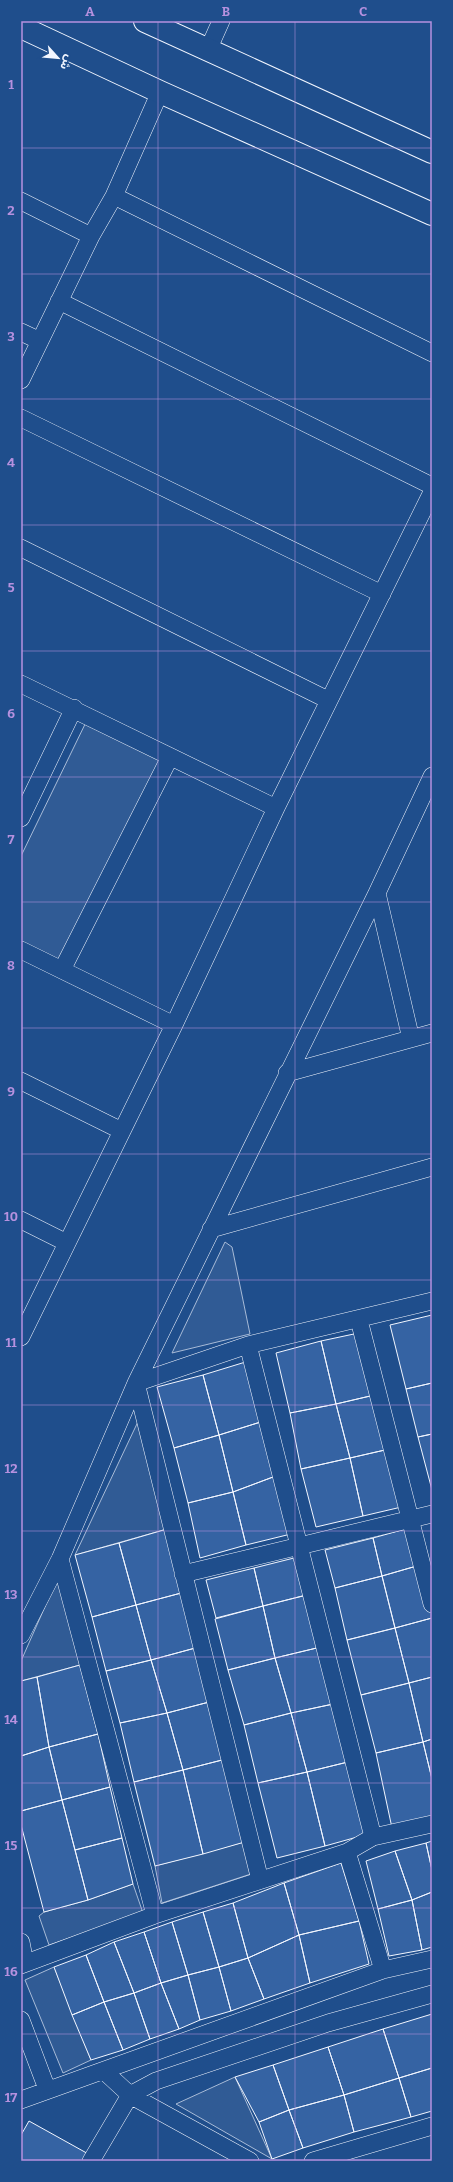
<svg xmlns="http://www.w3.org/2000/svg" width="453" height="2182" viewBox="0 0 453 2182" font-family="Bitter,'Noto Sans Arabic',serif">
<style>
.built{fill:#305b95;stroke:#a8bbd7}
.building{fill:#3563a3;stroke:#f2f6ff}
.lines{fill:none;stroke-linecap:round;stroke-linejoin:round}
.minor-casing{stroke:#f2f6ff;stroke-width:18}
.major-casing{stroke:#f2f6ff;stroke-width:24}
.minor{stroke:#1f4e8c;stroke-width:17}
.major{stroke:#1f4e8c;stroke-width:22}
.grid{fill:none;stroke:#b691df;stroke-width:1;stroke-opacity:0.55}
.neatline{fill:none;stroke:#b691df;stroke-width:1.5}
.grid-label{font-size:13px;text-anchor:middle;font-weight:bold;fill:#b691df}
</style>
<rect width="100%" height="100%" fill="#1f4e8c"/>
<path class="built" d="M89 716 170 757 62 970 21 950V856Z
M225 1242 232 1247 250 1334 172 1353Z
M143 1411 167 1529 75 1555Z
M59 1583 80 1665 21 1681V1661L55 1584Z
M248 1841 257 1872 162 1903 155 1866Z
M133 1884 143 1913 49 1945 39 1916 44 1912 88 1900Z
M54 1967 91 2060 63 2073 25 1980Z
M235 2077 272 2159 176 2104Z"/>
<path class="building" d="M432 1315V1383L406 1389 390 1325Z
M368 1331 383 1393 336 1404 321 1341Z
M321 1341 336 1404 290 1413 276 1353Z
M252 1360 267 1420 219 1435 203 1375Z
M203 1375 219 1435 174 1448 157 1387Z
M432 1383V1434L418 1437 406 1389Z
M383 1393 398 1447 350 1458 336 1404Z
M336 1404 350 1458 301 1469 290 1413Z
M267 1420 281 1474 233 1492 219 1435Z
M432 1434V1490L418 1437Z
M219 1435 233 1492 188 1503 174 1448Z
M398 1447 410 1505 363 1516 350 1458Z
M350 1458 363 1516 316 1527 301 1469Z
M281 1474 295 1533 246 1545 233 1492Z
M233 1492 246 1545 200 1558 188 1503Z
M416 1526 427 1563 382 1576 373 1538Z
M167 1529 185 1592 136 1605 119 1543Z
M373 1538 382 1576 335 1588 325 1550Z
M119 1543 136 1605 92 1617 75 1555Z
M302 1556 311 1594 263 1606 254 1568Z
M427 1563 432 1582V1618L395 1628 382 1576Z
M254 1568 263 1606 216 1618 206 1580Z
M382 1576 395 1628 347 1640 335 1588Z
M185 1592 199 1647 151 1660 136 1605Z
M310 1594 325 1646 275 1658 263 1606Z
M136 1605 151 1660 106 1671 92 1617Z
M263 1606 275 1658 228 1670 215 1619Z
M432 1618V1677L409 1683 395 1628Z
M395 1628 409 1683 361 1695 347 1640Z
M325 1646 338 1703 291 1713 275 1658Z
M199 1647 213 1701 167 1713 151 1660Z
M275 1658 291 1713 244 1725 228 1670Z
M151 1660 167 1713 120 1723 106 1671Z
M80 1665 98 1734 49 1747 37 1677Z
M37 1677 49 1747 21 1756V1681Z
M432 1677V1739L423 1742 409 1683Z
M409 1683 423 1742 376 1753 361 1695Z
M213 1701 226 1759 183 1770 167 1713Z
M338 1703 352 1761 307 1772 291 1713Z
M167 1713 183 1770 134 1782 120 1723Z
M291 1713 307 1772 258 1783 244 1725Z
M98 1734 110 1787 62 1800 49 1747Z
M432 1739V1779L423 1742Z
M423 1742 432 1779V1818L392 1828 376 1753Z
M49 1747 62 1800 21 1811V1756Z
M226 1759 248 1841 203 1854 183 1770Z
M352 1761 368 1834 325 1846 307 1772Z
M183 1770 203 1854 155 1866 134 1782Z
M307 1772 325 1846 277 1858 258 1783Z
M110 1787 122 1838 75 1850 62 1800Z
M62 1800 88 1900 44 1912 21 1825V1811Z
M122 1838 133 1884 88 1900 75 1850Z
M432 1841V1870L426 1843Z
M426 1843 432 1870V1892L412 1900 395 1851Z
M395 1851 412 1900 378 1909 366 1861Z
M341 1863 359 1921 299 1935 284 1883Z
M284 1883 299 1935 248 1958 233 1903Z
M432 1892V1947L422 1950 412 1900Z
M412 1900 422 1950 389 1956 378 1909Z
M233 1903 248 1958 219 1967 203 1912Z
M203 1912 219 1967 188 1975 172 1922Z
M359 1921 369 1964 310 1983 299 1935Z
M172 1922 188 1975 161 1983 144 1932Z
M144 1932 161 1983 134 1993 114 1942Z
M299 1935 310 1983 264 1999 248 1958Z
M114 1942 134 1993 104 2002 86 1955Z
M86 1955 104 2002 72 2015 54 1967Z
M248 1958 264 1999 231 2011 219 1967Z
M219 1967 231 2011 200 2020 188 1975Z
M188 1975 200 2020 179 2029 161 1983Z
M161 1983 179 2029 150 2039 134 1993Z
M134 1993 150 2039 123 2050 104 2002Z
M104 2002 123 2050 91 2060 72 2015Z
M432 2014V2068L399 2078 383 2029Z
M383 2029 399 2078 344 2095 328 2047Z
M328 2047 344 2095 289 2110 273 2065Z
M273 2065 289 2110 259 2122 235 2077Z
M432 2068V2111L411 2117 399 2078Z
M399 2078 411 2117 354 2132 344 2095Z
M344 2095 354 2132 303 2148 289 2110Z
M289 2110 303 2148 272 2159 259 2122Z
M29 2121 92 2156 89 2161H21V2135Z"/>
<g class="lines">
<g class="minor-casing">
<path id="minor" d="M208 50 221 21
M114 196 432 353
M21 201 91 236
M59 301 432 486
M21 332 40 341
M21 380 91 236 114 196 160 92
M21 418 382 594
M21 548 328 700
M21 684 276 808
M21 818 74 708
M377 893 411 1039
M21 950 174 1025
M62 970 170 757
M287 1073 432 1033
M21 1081 122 1131
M21 1220 67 1243
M211 1229 432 1167
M359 1320 432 1604
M21 1337 174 1025 276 808 432 492
M248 1345 373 1837
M60 1559 155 1915
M183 1574 432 1514
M21 1635 60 1559 136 1383 377 893 432 776
M347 1852 383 1970
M260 1880 136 1383 248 1345 432 1301
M21 1942 25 1963
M21 1965 155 1915 347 1852 373 1837 432 1824
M21 2020 47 2089
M104 2071 130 2095 250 2161
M21 2100 383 1970 432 1959
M91 2161 130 2095 156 2081 328 2023 432 1994
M313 2161 432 2126"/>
</g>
<g class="major-casing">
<path id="major" d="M145 21 432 152
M21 27 160 92 432 214"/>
</g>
<use href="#minor" class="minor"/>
<use href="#major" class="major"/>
</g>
<path class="grid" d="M158 21V2161M295 21V2161M21 148H432M21 274H432M21 399H432M21 525H432M21 651H432M21 777H432M21 902H432M21 1028H432M21 1154H432M21 1280H432M21 1405H432M21 1531H432M21 1657H432M21 1783H432M21 1908H432M21 2034H432"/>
<rect width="453" height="2182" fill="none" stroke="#1f4e8c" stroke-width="44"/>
<g transform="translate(58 58) rotate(117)" stroke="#1f4e8c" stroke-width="3" paint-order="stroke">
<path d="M0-3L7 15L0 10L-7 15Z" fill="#f2f6ff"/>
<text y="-6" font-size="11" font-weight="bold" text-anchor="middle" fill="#f2f6ff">ش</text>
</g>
<rect x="22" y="22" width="409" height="2138" class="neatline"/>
<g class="grid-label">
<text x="90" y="16">A</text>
<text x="226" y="16">B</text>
<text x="363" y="16">C</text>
<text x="11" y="89">1</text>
<text x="11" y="215">2</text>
<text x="11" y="341">3</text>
<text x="11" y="467">4</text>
<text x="11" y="592">5</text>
<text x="11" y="718">6</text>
<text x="11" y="844">7</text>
<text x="11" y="970">8</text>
<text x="11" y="1096">9</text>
<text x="11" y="1221">10</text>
<text x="11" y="1347">11</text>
<text x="11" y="1473">12</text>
<text x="11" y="1599">13</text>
<text x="11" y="1724">14</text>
<text x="11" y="1850">15</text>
<text x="11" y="1976">16</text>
<text x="11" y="2102">17</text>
</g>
</svg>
